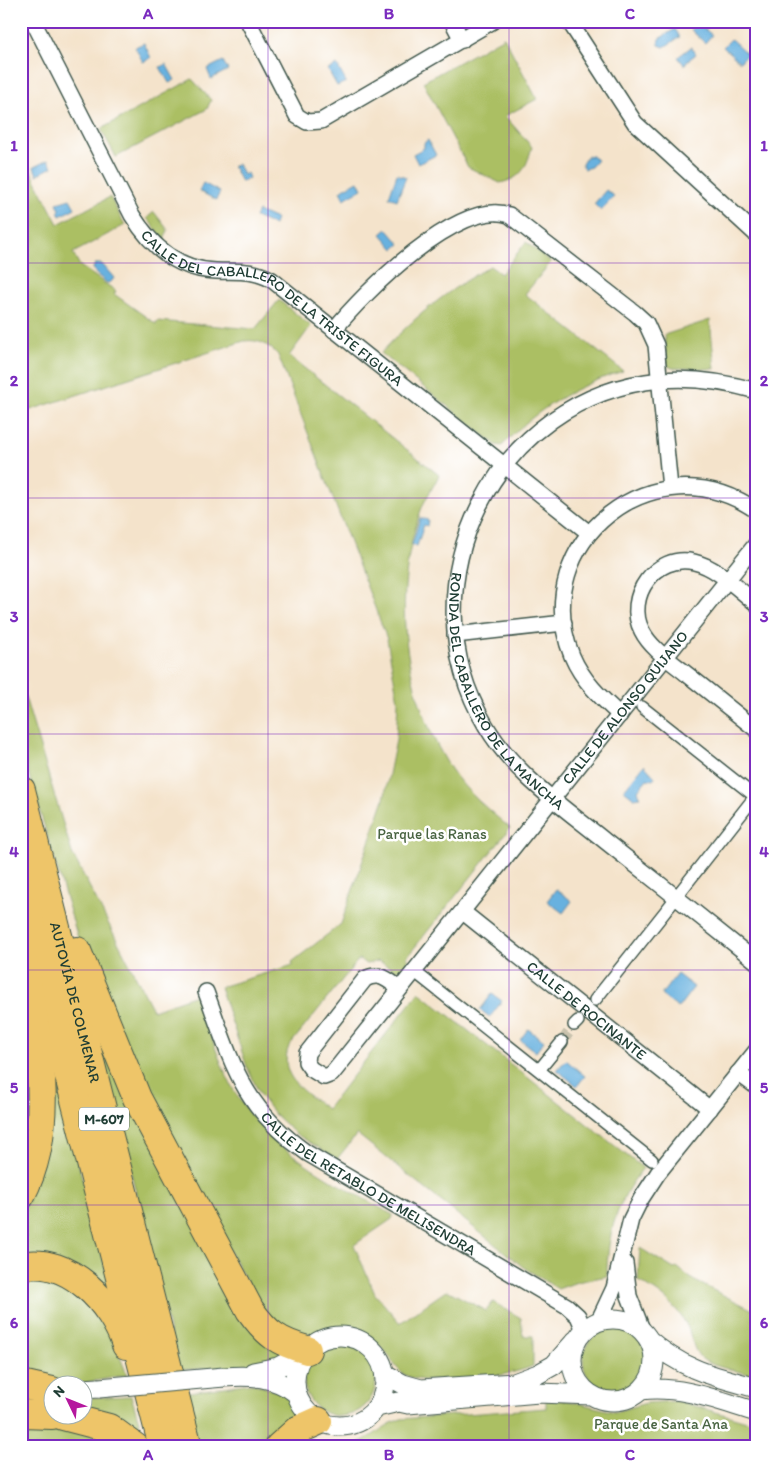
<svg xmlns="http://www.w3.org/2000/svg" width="778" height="1468" viewBox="0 0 778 1468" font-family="Itim,sans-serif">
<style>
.green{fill:#abbf63;stroke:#657e4c}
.water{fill:#67b1df;stroke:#43778a}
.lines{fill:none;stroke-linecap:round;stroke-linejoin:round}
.pedestrian-tunnel{stroke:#c9c2ad;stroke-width:11;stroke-dasharray:11 5.5;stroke-linecap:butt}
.pedestrian-casing{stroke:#3f564b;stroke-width:14}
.minor-casing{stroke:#3f564b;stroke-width:18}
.tertiary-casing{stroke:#3f564b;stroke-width:21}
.motorway-casing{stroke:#3f564b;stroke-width:30}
.pedestrian{stroke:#fff;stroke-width:11}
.minor{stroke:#fff;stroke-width:15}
.tertiary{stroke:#fff;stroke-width:19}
.motorway{stroke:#eec569;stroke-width:28}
.tertiary-bridge-casing{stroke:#3f564b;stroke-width:21;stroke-linecap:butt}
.tertiary-bridge{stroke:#fff;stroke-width:19}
.grid{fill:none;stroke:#7b2cbf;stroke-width:1;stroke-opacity:0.55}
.labels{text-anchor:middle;stroke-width:5;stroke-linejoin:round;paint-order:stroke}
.shield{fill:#fff;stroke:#627771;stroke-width:1}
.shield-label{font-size:14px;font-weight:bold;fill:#1f3d34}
.street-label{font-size:15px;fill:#1f3d34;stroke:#fff}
.park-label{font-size:15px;fill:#496442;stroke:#fff}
.neatline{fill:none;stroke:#7b2cbf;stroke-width:2}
.grid-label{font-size:16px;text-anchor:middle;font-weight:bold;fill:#7b2cbf}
</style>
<rect width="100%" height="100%" fill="#fff"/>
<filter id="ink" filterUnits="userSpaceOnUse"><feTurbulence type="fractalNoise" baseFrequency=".02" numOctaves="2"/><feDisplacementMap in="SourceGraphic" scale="10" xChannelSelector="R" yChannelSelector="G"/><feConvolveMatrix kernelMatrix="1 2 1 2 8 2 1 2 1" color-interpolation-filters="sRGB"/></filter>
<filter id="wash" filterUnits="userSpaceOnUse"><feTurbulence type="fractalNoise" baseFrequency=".0096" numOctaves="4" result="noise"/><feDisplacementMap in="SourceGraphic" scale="20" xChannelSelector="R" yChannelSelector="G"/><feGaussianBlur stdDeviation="1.12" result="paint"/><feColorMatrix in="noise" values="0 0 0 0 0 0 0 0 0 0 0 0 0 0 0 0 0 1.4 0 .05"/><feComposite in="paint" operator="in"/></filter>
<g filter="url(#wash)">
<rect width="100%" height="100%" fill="#f4e3cb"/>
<path class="green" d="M504 37 537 99 505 116 532 147C526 167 523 178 500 183L468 167 423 82Z
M192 79 211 100 207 109 116 157 101 129Z
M21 152 58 224 110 197 125 225 73 253 80 266 116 291 114 294 156 324 157 321 255 329 279 300 311 326 289 356 439 475C433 488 424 500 420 513 391 597 403 694 451 769 466 792 490 811 510 828L407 957 409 960 403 969 396 971 379 961 366 964 359 959 289 1046C277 1076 305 1093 327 1109L419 992 643 1168C617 1201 607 1234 607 1276L577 1282 558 1289 523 1267 357 1134 337 1159 296 1134 275 1115 260 1095 247 1067 220 987 293 965 292 962 341 924 384 799 396 740 398 701 387 639 278 355C269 345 259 339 244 341L21 413Z
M154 212 168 230 164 240 147 218Z
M526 242 551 262 525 294 623 371C575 386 536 409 502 446L496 445 381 353C415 316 447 291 490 266L501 274Z
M710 320 715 369 672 368 667 365 664 335Z
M21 684 72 853 153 1010 196 995C208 1025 217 1057 231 1085 265 1150 332 1180 393 1215L392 1219 354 1245 375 1294 400 1323 447 1290 486 1311 493 1302 521 1318 523 1336H533V1366C509 1377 427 1388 405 1375 394 1368 392 1358 383 1349 375 1341 366 1334 357 1327H327L297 1340 274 1331 156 1118 78 938 21 749Z
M88 995 282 1354 277 1361 261 1366 179 1370Z
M53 1065 114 1302 21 1258V1212L28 1199Z
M640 1248 674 1269 677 1267 693 1280 757 1312V1376C740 1371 720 1369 705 1361 692 1354 692 1334 686 1324 675 1304 658 1291 638 1281Z
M21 1271 64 1279 106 1320 127 1375 68 1386 21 1379Z
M583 1360a32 32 0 1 1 64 0a32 32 0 1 1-64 0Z
M304 1380a36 36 0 1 1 72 0a36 36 0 1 1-72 0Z
M251 1383 285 1394 297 1414V1420L268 1447H198L184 1393Z
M131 1396 147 1447 83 1414 82 1398Z
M546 1400H565L615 1412 646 1403 678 1401 757 1424V1447H344C373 1441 378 1427 401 1419L546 1408Z
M21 1418 53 1421 125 1447H21Z
M317 1442 342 1447H299L303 1444Z"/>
<path class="water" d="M697 23 712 35 705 43 691 30Z
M675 29 680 37 664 47 659 45V39Z
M731 39 747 54 740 62 723 47Z
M144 43 151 58 143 62 135 47Z
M691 47 696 54 686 62 685 66 678 57Z
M223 61 228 70 211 79 207 69Z
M166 64 175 80 169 83 160 67Z
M337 65 346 82 337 86 328 70Z
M428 140 436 155 418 164 413 154 424 148V143Z
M587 156H592L597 160 591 167 584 169 582 164Z
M48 160 52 167 37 175 34 167Z
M238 164 243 175 247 173 249 178 241 182 233 166Z
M397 174 406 177 397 200 389 197Z
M358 181 362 189 344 199 340 191Z
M203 183 220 192 216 200 199 191Z
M606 190 614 196 601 211 594 204Z
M70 199 75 208 60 216 58 212 60 210 57 203Z
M258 211 276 219 274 225 255 217Z
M387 229 400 244 394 249 381 234Z
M95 264H102L114 278 111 282 107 283 96 274 93 268Z
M420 518 428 520 427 526 424 525 417 546 412 545Z
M644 765 655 777 653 780 647 779 638 790 640 797 634 798 624 790Z
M556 889 572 901 563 913 547 901Z
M677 974 694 987 678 1008 661 995Z
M492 994 502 1001 490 1017 480 1010Z
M528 1029 544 1041 536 1052 520 1040Z
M566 1060 585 1076 577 1086 557 1070Z"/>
</g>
<g filter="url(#ink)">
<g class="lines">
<path class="pedestrian-tunnel" d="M562 1042 574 1025"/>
<g class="pedestrian-casing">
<path id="pedestrian" d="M642 707 757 798
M680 892 757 794
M415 972 652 1160
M595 1000 672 903
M574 1025 578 1021
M539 1070 562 1042"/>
</g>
<g class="minor-casing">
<g id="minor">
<path id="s1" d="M33 21 132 215C151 246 178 270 216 271 237 272 252 269 272 280L589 533"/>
<path d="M248 21 297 116 307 122 321 121 493 21"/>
<path d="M452 21 462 40"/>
<path d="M569 21 635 123 757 235"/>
<path d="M334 330C363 293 460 197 509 215L635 313 646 323 656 345 670 488"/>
<path id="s2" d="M757 391C725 382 694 377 661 380 495 395 401 584 486 726 515 775 562 806 605 841 656 881 706 921 757 962"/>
<path d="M757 604C739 590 717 567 694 562 656 553 624 597 642 631 651 649 672 662 688 675 711 693 734 712 757 730"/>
<path d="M455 635 564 623"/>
<path d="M620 715C601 698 582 680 572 656 526 542 656 440 757 511"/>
<path id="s3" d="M463 912 710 1109"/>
<path id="s4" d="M400 989C388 980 380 971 365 979L307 1053 306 1062 311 1069 324 1077 332 1074 757 543"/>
<path id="s5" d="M206 992C232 1063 242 1107 307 1153L567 1306 578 1316 584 1330"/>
<path d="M738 1073 757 1087"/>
<path d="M625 1263 629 1296 643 1332"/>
<path d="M598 1322 614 1288 631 1219 641 1199 658 1173 757 1050"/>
</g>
</g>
<g class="tertiary-casing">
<path id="tertiary" d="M572 1360a41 41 0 1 1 82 0a41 41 0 1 1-82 0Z
M295 1381a45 45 0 1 1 90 0a45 45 0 1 1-90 0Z
M648 1339C683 1370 713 1376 757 1388
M253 1372 278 1367 303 1354
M385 1374 403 1384 421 1389 514 1383 538 1374 554 1365 576 1340
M224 1377C251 1375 274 1376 296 1393
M82 1389 99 1388
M641 1390C681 1385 719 1401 757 1412
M377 1407 399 1402 408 1404 539 1393 592 1395"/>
</g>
<g class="motorway-casing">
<g id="motorway">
<path id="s6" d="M21 790 188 1447"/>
<path d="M21 887 163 1447"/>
<path d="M77 951 137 1098 250 1310C267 1334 278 1342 307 1350"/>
<path d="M21 1195C58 1125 37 1035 23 962"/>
<path d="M21 1266C69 1255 113 1304 126 1345"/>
<path d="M21 1384 52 1391"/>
<path d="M21 1414 52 1415"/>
<path d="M63 1416 109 1428 135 1447"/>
<path d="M279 1447 298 1430 318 1421"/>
</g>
</g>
<use href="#pedestrian" class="pedestrian"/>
<use href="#minor" class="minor"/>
<use href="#tertiary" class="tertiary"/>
<use href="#motorway" class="motorway"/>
<g class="tertiary-bridge-casing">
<path id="tertiary-bridge" d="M99 1388 224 1377"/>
</g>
<use href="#tertiary-bridge" class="tertiary-bridge"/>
</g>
</g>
<path class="grid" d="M268 21V1447M509 21V1447M21 263H757M21 498H757M21 734H757M21 970H757M21 1205H757"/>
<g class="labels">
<rect class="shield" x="79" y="1107.5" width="50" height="23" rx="4"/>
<g class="shield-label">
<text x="104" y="1124">M-607</text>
</g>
<g class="street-label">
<text dy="5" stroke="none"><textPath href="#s1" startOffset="392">CALLE DEL CABALLERO DE LA TRISTE FIGURA</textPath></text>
<text dy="5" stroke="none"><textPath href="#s2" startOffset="534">RONDA DEL CABALLERO DE LA MANCHA</textPath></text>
<text dy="5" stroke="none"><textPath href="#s4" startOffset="644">CALLE DE ALONSO QUIJANO</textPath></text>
<text dy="5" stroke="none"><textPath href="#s6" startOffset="219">AUTOVÍA DE COLMENAR</textPath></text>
<text dy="5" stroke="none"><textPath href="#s3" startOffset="158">CALLE DE ROCINANTE</textPath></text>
<text dy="5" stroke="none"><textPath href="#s5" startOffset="262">CALLE DEL RETABLO DE MELISENDRA</textPath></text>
</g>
<g class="park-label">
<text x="432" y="839">Parque las Ranas</text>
<text x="661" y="1429">Parque de Santa Ana</text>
</g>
</g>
<rect width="778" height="1468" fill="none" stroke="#fff" stroke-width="55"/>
<g transform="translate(68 1400) rotate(313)"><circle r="24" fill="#ffffff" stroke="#a5b1ae"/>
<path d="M0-4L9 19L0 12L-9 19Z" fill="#b5179e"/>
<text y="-8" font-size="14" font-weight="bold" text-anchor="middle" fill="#1f3d34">N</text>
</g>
<rect x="28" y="28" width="722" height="1412" class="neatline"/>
<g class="grid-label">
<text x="148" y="19">A</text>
<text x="389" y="19">B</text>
<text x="630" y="19">C</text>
<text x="14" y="151">1</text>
<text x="764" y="151">1</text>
<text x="14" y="386">2</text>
<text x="764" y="386">2</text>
<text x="14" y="622">3</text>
<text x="764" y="622">3</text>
<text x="14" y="857">4</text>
<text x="764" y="857">4</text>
<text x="14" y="1093">5</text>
<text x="764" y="1093">5</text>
<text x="14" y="1328">6</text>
<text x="764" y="1328">6</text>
<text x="148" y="1460">A</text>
<text x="389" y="1460">B</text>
<text x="630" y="1460">C</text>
</g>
</svg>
